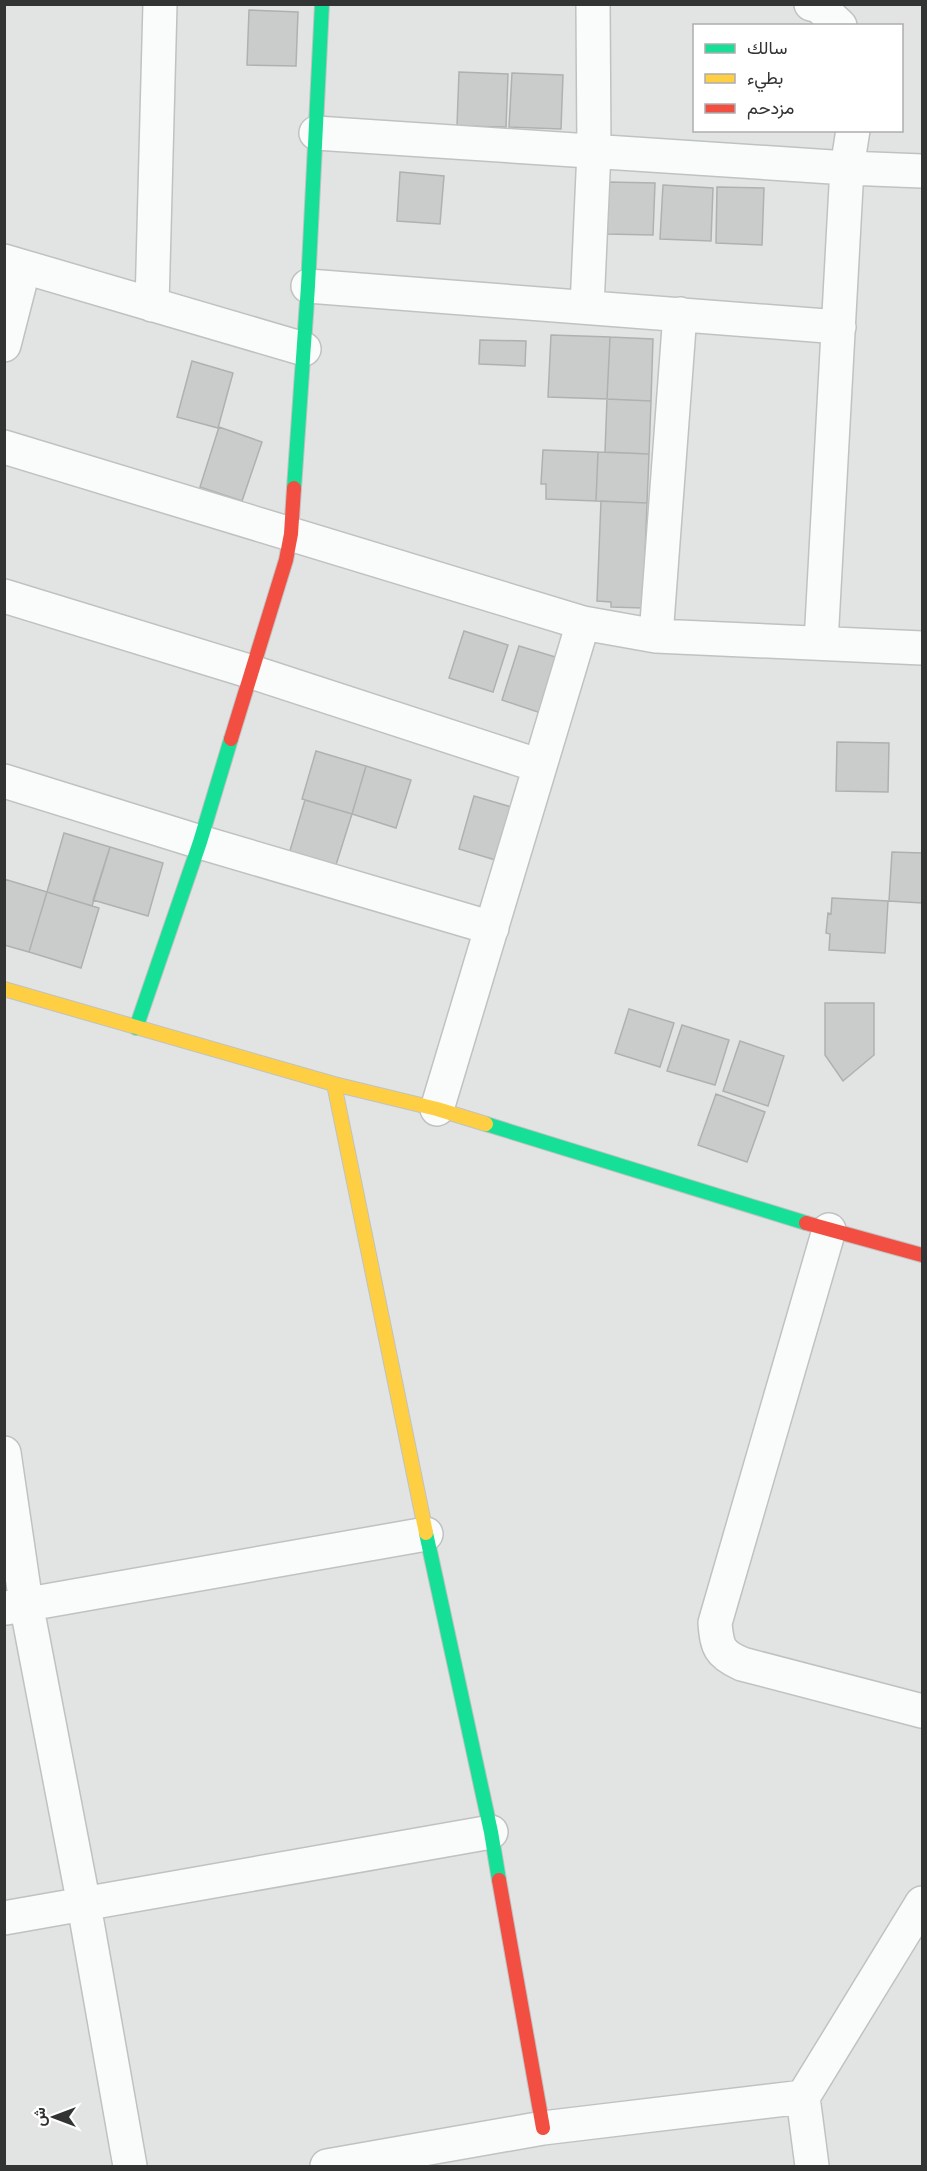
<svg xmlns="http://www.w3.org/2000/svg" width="927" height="2171" viewBox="0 0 927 2171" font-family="'Libre Baskerville',Vazirmatn,serif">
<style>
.building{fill:#cacccc;stroke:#afb1b0;stroke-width:1.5}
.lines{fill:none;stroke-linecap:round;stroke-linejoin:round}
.street-casing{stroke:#c0c2c1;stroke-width:36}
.fast-casing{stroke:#c0c2c1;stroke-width:16}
.slow-casing{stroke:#c0c2c1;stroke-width:16}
.jam-casing{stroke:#c0c2c1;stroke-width:16}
.street{stroke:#fafbfb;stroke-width:33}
.fast{stroke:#16e098;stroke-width:14}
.slow{stroke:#ffcf43;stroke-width:14}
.jam{stroke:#f24e42;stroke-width:14}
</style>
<rect width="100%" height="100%" fill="#e1e4e3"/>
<path class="building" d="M249 10 298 12 296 66 247 65Z
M459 72 508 74 506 127 457 126Z
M512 73 563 75 561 129 509 127Z
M400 172 444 176 440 224 397 221Z
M608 182 655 183 653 235 606 234Z
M663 185 713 188 711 241 660 239Z
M717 187 764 188 762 245 716 243Z
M551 335 610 337 607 399 548 397Z
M610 337 653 339 651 401 607 399Z
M480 340 526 341 525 366 479 364Z
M192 361 233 373 218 428 177 417Z
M607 399 651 401 649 454 605 452Z
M219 427 262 442 242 501 200 487Z
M543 450 598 452 596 501 546 499V484H541Z
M598 452 649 454 647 503 596 501Z
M601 501 647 503 643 608 611 607V602L597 601Z
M464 631 508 645 493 692 449 678Z
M519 646 562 659 544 714 502 700Z
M837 742 889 743 888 792 836 791Z
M316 751 366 766 352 814 302 799Z
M366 766 411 780 396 828 352 814Z
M474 796 518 809 502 862 459 849Z
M305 800 352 814 335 868 289 854Z
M64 833 110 847 92 906 47 892Z
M110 847 163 863 148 916 93 900Z
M892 852 922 853V903L889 901Z
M4 879 47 892 29 952 4 945Z
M47 892 99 908 81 968 29 952Z
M832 898 888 901 885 953 829 950 830 934 826 933 828 913 831 914Z
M825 1003H874V1055L843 1081 825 1055Z
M629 1009 674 1023 660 1067 615 1053Z
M682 1025 729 1040 715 1085 667 1071Z
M740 1041 784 1056 768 1106 723 1091Z
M716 1094 765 1112 747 1162 698 1145Z"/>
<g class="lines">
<g class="street-casing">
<path id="street" d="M811 4 819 6 840 26
M316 133 847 168 922 171
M4 261 304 349
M308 286 839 327
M152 305 160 4
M587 307 594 151 593 4
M4 345 24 267
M4 447 583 623 656 636 922 648
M4 596 252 672 540 766
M656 636 680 314
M821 643 847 168 853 130
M4 781 200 842 492 928
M437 1109 583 623
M829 1230 715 1623C717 1647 719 1654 742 1664L922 1711
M4 1453 26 1603 84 1905 130 2166
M6 1608 426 1534
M4 1918 491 1832
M803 2097 812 2166
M327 2166 543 2128 803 2097 922 1903"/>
</g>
<g class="fast-casing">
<path id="fast" d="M294 488 308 286 322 4
M136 1028 200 842 231 739
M486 1124 806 1223
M426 1533 491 1832 499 1880"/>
</g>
<g class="slow-casing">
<path id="slow" d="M4 989 334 1084 437 1109 486 1124
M334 1084 426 1533"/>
</g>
<g class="jam-casing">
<path id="jam" d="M231 739 286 560 291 534 294 488
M806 1223 922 1255
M499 1880 543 2128"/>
</g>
<use href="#street" class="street"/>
<use href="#fast" class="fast"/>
<use href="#slow" class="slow"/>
<use href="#jam" class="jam"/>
</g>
<rect width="927" height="2171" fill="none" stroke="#323333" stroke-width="12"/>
<rect x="693" y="24" width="210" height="108" fill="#ffffff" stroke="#adadad" stroke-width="1.5"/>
<rect x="705" y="44" width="30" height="9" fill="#16e098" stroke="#adadad" stroke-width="1.5"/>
<text x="747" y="54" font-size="18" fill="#323333">سالك</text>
<rect x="705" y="74" width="30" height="9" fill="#ffcf43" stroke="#adadad" stroke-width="1.5"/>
<text x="747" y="84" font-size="18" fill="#323333">بطيء</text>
<rect x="705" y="104" width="30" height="9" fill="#f24e42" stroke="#adadad" stroke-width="1.5"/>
<text x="747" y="114" font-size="18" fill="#323333">مزدحم</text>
<g transform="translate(54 2117) rotate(270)" stroke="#ffffff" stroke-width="4.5" paint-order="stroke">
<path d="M0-4.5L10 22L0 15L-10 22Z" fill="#323333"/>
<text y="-9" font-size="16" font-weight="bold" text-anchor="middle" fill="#323333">ش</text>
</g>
</svg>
